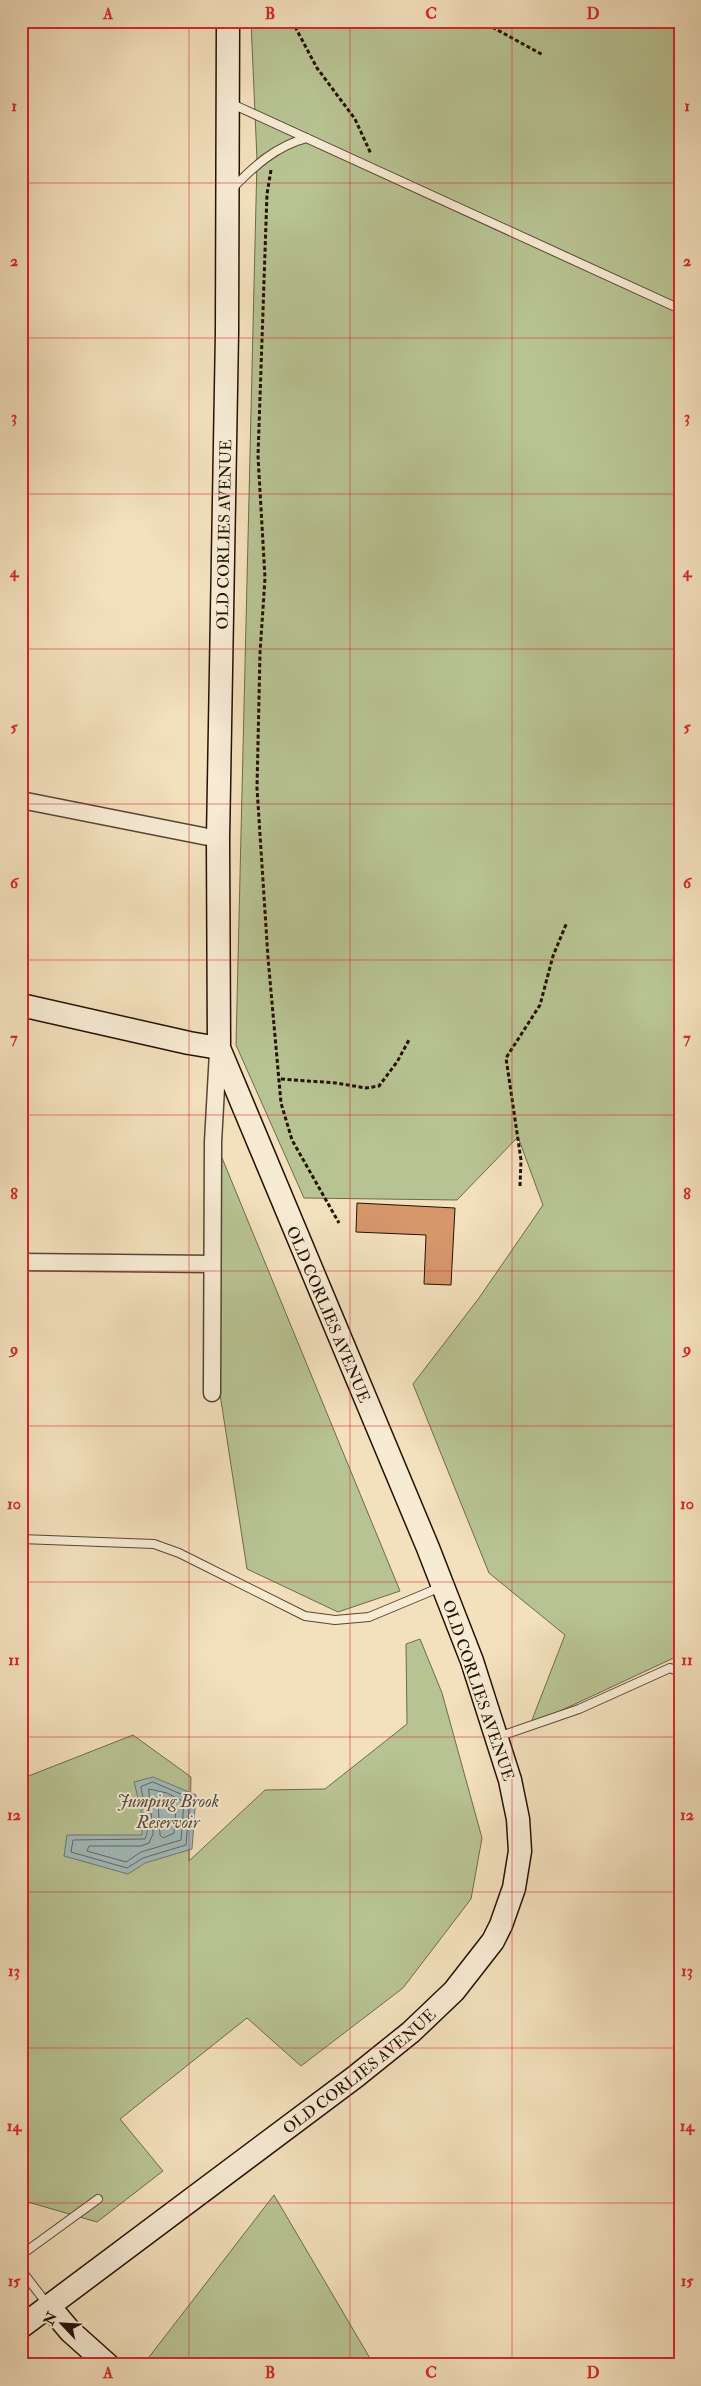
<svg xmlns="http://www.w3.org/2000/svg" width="701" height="2386" viewBox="0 0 701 2386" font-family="'IM FELL Double Pica',serif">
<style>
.green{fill:#b8c393;stroke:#6e6a4b}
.water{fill:#a1babc;stroke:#6f7672}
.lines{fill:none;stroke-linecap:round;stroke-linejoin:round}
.shore{stroke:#636660;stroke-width:1}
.building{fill:#d6976b;stroke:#251103}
.lane-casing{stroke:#584532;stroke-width:10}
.street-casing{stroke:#584532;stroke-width:19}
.secondary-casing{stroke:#251103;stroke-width:25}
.path{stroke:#251103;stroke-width:3;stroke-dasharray:4 2.5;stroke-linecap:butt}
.lane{stroke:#f7ebd4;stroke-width:8}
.street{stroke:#f7ebd4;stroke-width:16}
.secondary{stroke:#f7ebd4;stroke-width:22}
.grid{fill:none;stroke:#d62828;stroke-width:1;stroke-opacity:0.55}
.labels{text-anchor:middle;stroke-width:4;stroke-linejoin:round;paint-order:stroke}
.street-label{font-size:16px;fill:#251103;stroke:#f7ebd4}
.water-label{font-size:18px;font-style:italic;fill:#504c44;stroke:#f7ebd4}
.neatline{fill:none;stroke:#d62828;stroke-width:2}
.grid-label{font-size:16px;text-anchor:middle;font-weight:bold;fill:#d62828}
</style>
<rect width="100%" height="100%" fill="#f3e0bd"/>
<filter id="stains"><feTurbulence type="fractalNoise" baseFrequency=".004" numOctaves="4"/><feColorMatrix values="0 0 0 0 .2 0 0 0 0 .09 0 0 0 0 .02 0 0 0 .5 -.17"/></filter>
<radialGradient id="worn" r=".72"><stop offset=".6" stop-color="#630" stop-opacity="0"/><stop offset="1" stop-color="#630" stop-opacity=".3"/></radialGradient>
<path class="green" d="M251 21H680V1655L530 1725 565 1635 489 1573 413 1384 479 1298 543 1205 518 1137 457 1200 304 1198 236 1045 257 160Z
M220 1153 400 1591 338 1612 247 1569 216 1368Z
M420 1639 442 1693 482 1838 471 1899 403 1988 301 2066 247 2018 120 2119 163 2171 97 2222 21 2200V1779L133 1735 191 1777 189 1861 265 1790 325 1789 407 1724 406 1644Z
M274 2195 374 2365H150L146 2361Z"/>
<path class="water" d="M153 1777 196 1795 192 1849 145 1863 128 1874 64 1856 67 1835H142L141 1809 134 1782Z"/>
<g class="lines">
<path class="shore" d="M153 1782 190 1798 186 1845 143 1858 127 1868 71 1852 73 1840 145 1839C152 1825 143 1801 141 1787Z
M149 1789 167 1793 184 1802 181 1840 141 1852 126 1862 87 1851 89 1846H141L149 1843 153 1834Z
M161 1799 176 1808 174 1833 163 1838 160 1835 158 1802Z"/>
</g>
<path class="building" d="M357 1203 455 1208 451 1285 424 1284 426 1235 356 1232Z"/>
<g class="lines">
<g class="lane-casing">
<path id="lane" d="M230 103 680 309
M232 189C254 166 276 146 307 138
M21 1539 154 1544 179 1553 305 1616 335 1620 369 1617 441 1587
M498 1737 579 1709 670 1668 680 1672
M21 2255 98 2199
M21 2270 48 2305"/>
</g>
<g class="street-casing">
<path id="street" d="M21 800 218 839
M21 1262 212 1264
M212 1393 213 1142 218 1052"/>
</g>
<g class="secondary-casing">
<g id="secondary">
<path d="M21 1005 189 1043 219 1048"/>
<path d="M49 2306 70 2331 108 2365"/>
<path id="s1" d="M21 2327 355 2077 411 2032 454 1991 493 1941 501 1925 514 1888 520 1851 518 1819 510 1780 472 1661 428 1548 219 1048 218 839 227 332 228 21"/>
</g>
</g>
<path class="path" d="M292 21 317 68 355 119 371 154
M481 21 543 55
M271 170 267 194 258 456 265 578 260 653 257 788 268 958 281 1103 292 1140 339 1223
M281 1079 336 1083 366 1088 379 1086 397 1062 410 1038
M520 1186 521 1160 506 1058 540 1005 553 956 567 922"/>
<use href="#lane" class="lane"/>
<use href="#street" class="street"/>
<use href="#secondary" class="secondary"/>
</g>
<path class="grid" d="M189 21V2365M350 21V2365M512 21V2365M21 183H680M21 338H680M21 494H680M21 649H680M21 804H680M21 960H680M21 1115H680M21 1271H680M21 1426H680M21 1582H680M21 1737H680M21 1892H680M21 2048H680M21 2203H680"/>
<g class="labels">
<g class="street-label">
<text dy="6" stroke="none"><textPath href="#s1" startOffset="2080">OLD CORLIES AVENUE</textPath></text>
<text transform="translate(329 1314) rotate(67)" y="6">OLD CORLIES AVENUE</text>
<text transform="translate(479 1690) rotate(71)" y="6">OLD CORLIES AVENUE</text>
<text dy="6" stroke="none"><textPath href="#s1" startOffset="424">OLD CORLIES AVENUE</textPath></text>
</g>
<g class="water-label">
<text x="168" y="1807">Jumping Brook<tspan x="168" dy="21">Reservoir</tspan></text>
</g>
</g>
<rect width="701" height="2386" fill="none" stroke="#f3e0bd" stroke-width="55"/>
<g transform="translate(62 2324) rotate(295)" stroke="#f7ebd4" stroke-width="4" paint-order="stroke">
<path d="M0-4L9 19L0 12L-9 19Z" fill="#251103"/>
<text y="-8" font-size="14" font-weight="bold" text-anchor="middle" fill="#251103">N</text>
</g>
<rect x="28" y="28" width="646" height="2330" class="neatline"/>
<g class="grid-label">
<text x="108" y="19">A</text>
<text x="270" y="19">B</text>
<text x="431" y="19">C</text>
<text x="593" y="19">D</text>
<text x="14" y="111">1</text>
<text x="687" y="111">1</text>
<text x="14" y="266">2</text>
<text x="687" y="266">2</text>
<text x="14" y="422">3</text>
<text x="687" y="422">3</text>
<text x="14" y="577">4</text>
<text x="687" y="577">4</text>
<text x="14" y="732">5</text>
<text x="687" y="732">5</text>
<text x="14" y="888">6</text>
<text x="687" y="888">6</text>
<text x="14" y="1043">7</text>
<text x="687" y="1043">7</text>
<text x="14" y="1199">8</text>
<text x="687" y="1199">8</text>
<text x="14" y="1354">9</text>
<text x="687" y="1354">9</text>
<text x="14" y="1509">10</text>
<text x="687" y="1509">10</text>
<text x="14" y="1665">11</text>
<text x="687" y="1665">11</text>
<text x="14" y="1820">12</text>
<text x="687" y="1820">12</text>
<text x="14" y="1976">13</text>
<text x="687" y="1976">13</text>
<text x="14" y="2131">14</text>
<text x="687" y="2131">14</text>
<text x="14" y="2286">15</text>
<text x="687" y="2286">15</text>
<text x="108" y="2378">A</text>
<text x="270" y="2378">B</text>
<text x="431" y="2378">C</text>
<text x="593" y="2378">D</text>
</g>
<rect width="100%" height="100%" filter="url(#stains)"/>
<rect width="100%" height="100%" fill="url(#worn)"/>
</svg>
